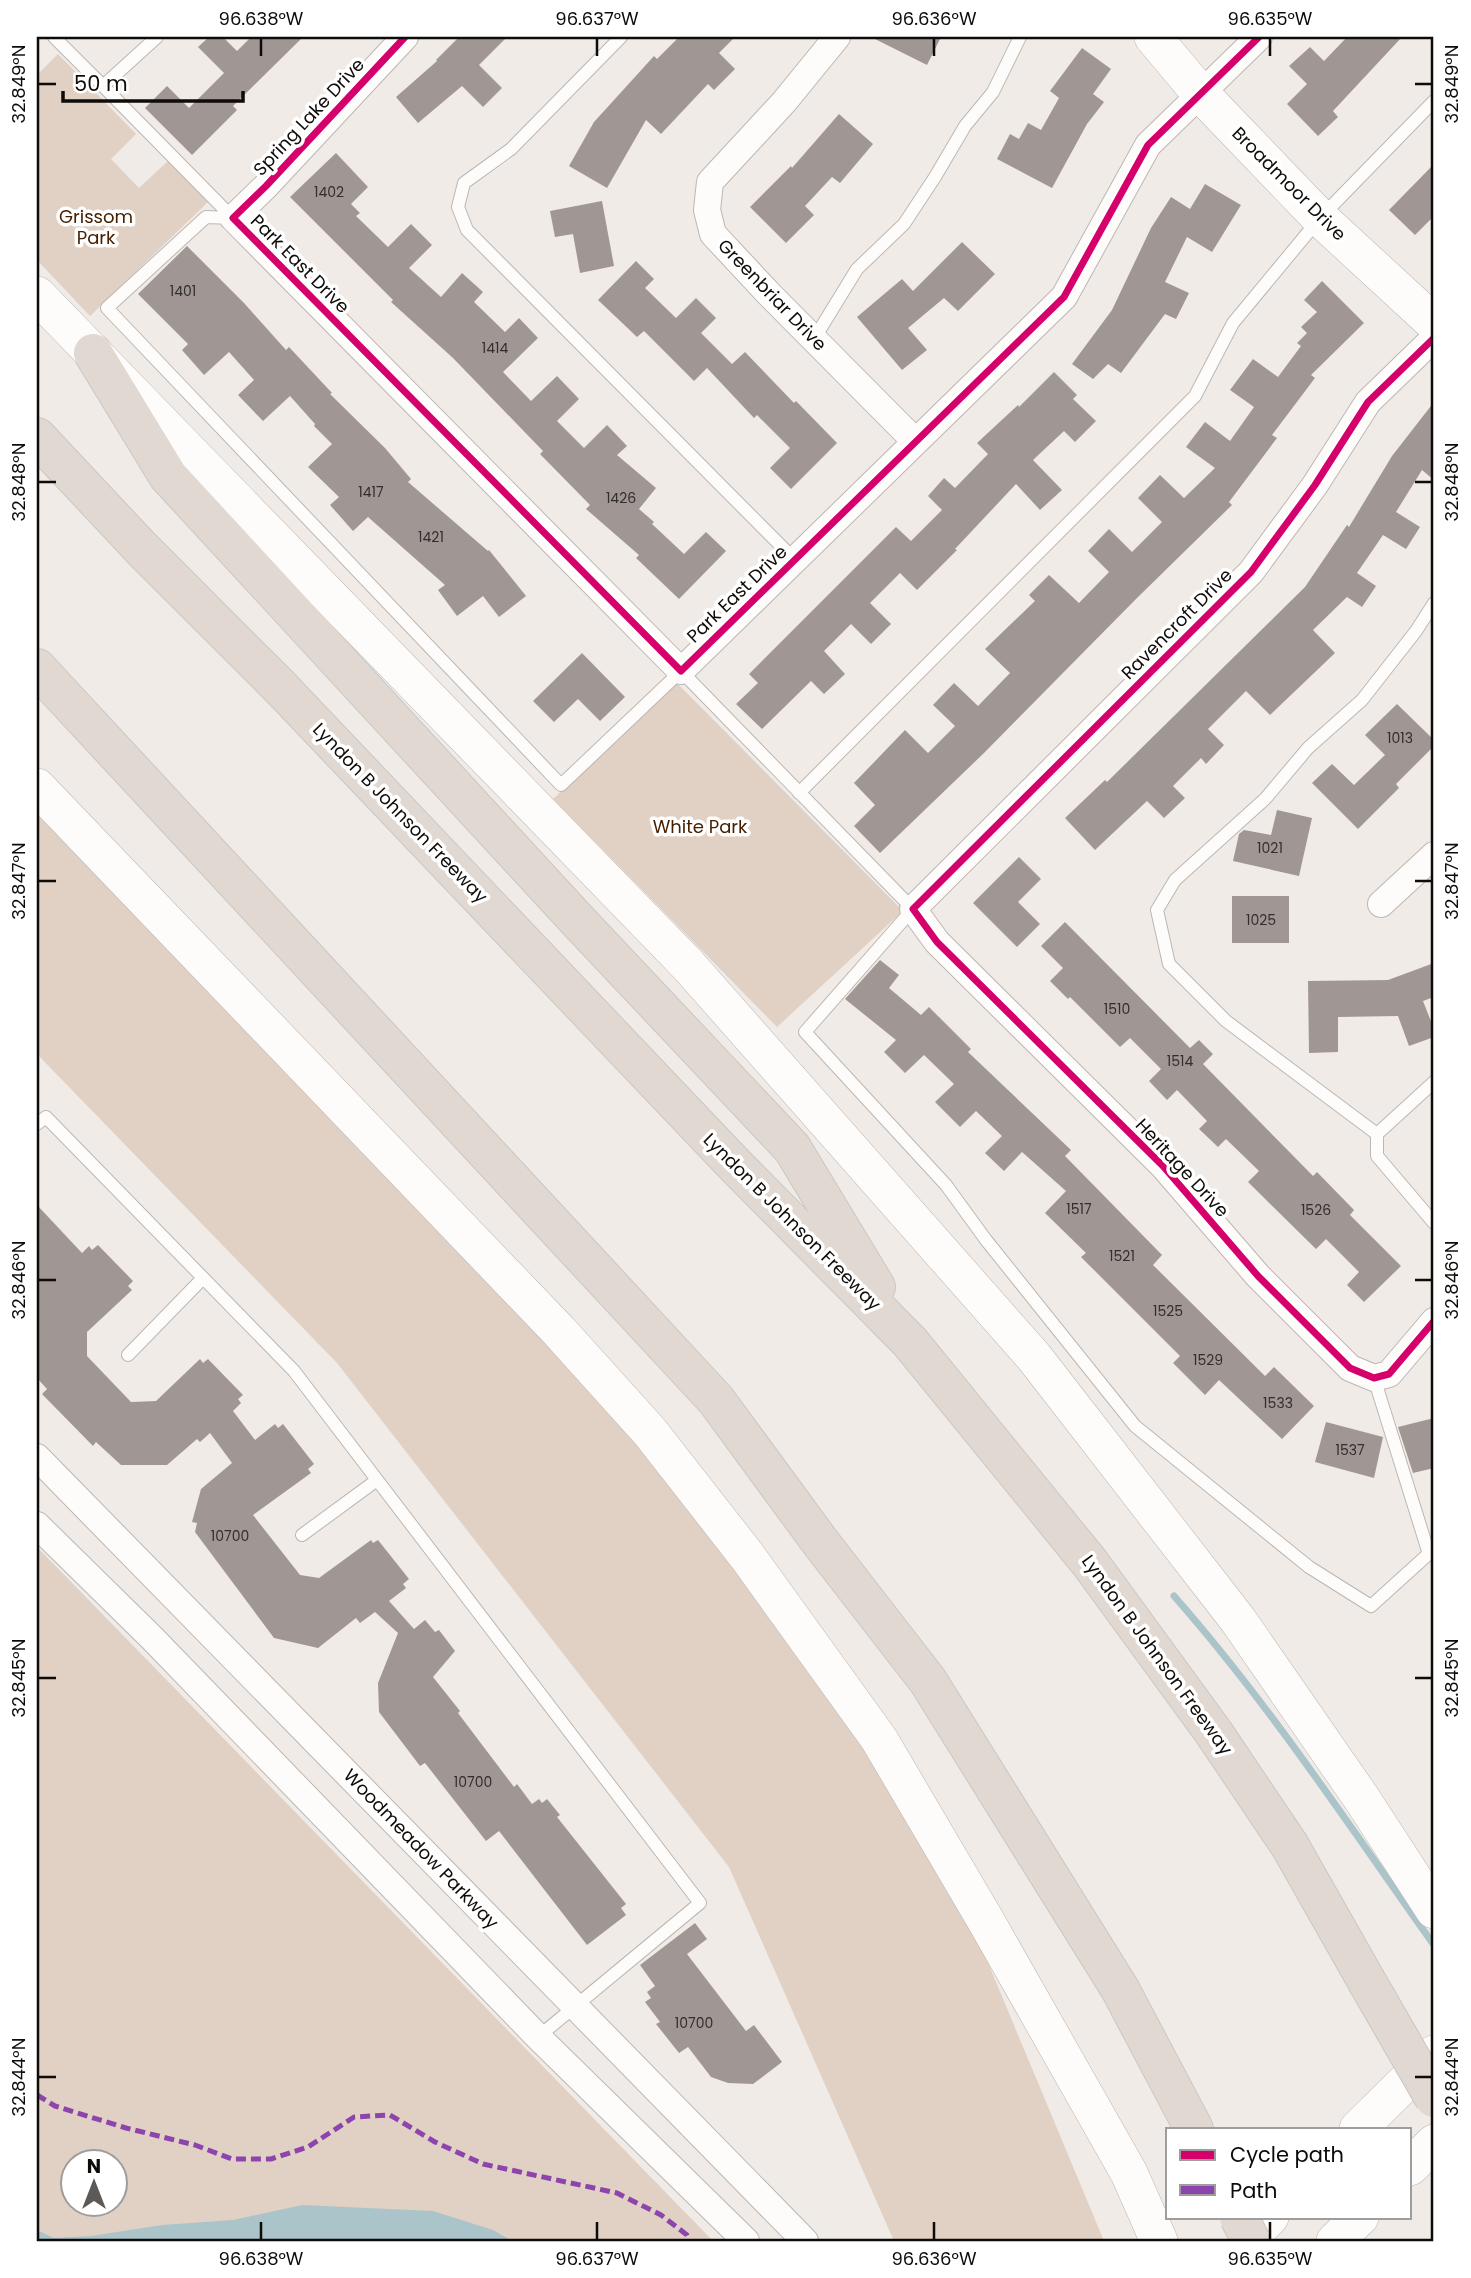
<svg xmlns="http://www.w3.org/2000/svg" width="1471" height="2278" viewBox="0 0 1471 2278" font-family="Poppins,sans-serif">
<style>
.green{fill:#e1d0c4;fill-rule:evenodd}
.water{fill:#abc4c9}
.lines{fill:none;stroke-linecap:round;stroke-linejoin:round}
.stream{stroke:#abc4c9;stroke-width:7}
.building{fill:#a09795}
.lane-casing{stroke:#bbb7b3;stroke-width:14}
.street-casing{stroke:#bbb7b3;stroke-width:28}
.secondary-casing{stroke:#bbb7b3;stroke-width:38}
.highway-casing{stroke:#c9c7c5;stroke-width:40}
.lane{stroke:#fdfcfb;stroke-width:12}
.street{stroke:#fdfcfb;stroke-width:26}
.secondary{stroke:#fdfcfb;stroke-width:37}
.highway{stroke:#e0d8d1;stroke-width:38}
.highway-bridge-casing{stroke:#c9c7c5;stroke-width:40;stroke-linecap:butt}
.highway-bridge{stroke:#e0d8d1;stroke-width:38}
.quiet{stroke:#8e44ad;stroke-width:5;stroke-dasharray:10 5;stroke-linecap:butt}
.cycleway-casing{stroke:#fff;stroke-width:11}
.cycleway{stroke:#d6006c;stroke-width:7}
.ticks{fill:none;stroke:#0e0b08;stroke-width:2.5}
.labels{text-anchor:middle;stroke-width:7;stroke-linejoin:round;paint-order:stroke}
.number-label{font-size:14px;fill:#322e2b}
.street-label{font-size:18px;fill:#0e0b08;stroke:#fff}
.park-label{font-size:18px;fill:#462000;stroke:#fff}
.neatline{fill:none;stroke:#0e0b08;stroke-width:2.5}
.ticks-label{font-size:18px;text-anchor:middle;fill:#0e0b08}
</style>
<rect width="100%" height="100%" fill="#f0ebe6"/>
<path class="green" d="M58 54 136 134 111 159 139 188 168 161 208 202 90 316 37 260V75Z
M677 683 903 911 777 1027 553 799Z
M37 776 619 1375 704 1472 890 1728 1104 2241H894L729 1867 337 1363 37 1054Z
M37 1547 713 2241H37ZM74 2162H116V2204H74Z"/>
<path class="water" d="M302 2205 433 2211 493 2230 512 2241H37V2230L54 2238 91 2236 162 2225 233 2220Z"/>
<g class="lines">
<path class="stream" d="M1174 1596C1270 1705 1350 1827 1434 1945"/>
</g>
<path class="building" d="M209 37H223L237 51 251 37H303L233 106 237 110 192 155 145 108 167 86 189 108 224 73 198 47Z
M459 37H507L479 65 502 88 483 107 462 86 418 123 396 97 437 61 436 60Z
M679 37H735L719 53 735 69 714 90 708 84 661 134 646 120 607 188 569 166 594 122 654 56 657 59Z
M871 37H941L927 65Z
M1347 37H1402L1333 111 1338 117 1318 136 1287 104 1307 84 1289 66 1310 47 1324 61Z
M1082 48 1111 69 1093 94 1104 102 1087 124 1052 188 997 159 1010 134 1019 139 1028 123 1041 130 1059 98 1050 91Z
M839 114 873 144 840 183 832 177 805 206 814 215 786 243 750 207 791 166 792 168Z
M336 153 368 187 351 204 360 213 356 216 388 247 411 224 432 245 409 268 441 297 462 273 483 292 474 302 505 332 519 318 538 338 503 372 531 401 557 376 579 399 557 421 584 448 607 425 627 446 617 455 656 488 639 509 654 522 652 524 684 554 706 532 726 551 679 599 636 558 639 555 586 509 590 505 540 454 543 451 453 358 391 302 393 300 290 197Z
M1434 164V216L1415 235 1389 210Z
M1205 184 1241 205 1212 252 1187 237 1165 282 1189 293 1176 319 1165 314 1121 373 1108 364 1093 379 1072 364 1112 310 1151 228 1171 197 1190 209Z
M602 201 614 266 580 273 573 234 555 237 550 211Z
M962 242 995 274 958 311 944 298 908 328 927 350 902 370 857 317 902 279 913 291Z
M187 246 244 303 286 350 289 347 332 393 330 394 385 448 411 479 408 482 488 551 489 550 526 596 499 617 483 596 457 616 438 590 445 585 368 517 353 531 330 505 339 497 308 467 332 444 314 426 315 424 290 396 263 421 238 395 254 380 229 352 204 375 182 350 188 344 138 294Z
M636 261 654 279 645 288 676 318 696 298 716 318 701 333 732 364 745 352 794 403 796 401 837 443 791 489 770 468 790 448 757 415 754 418 707 368 694 381 644 331 637 337 598 300Z
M1322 281 1364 323 1311 375 1315 378 1272 435 1277 438 1229 502 1232 505 1136 599 984 753 880 853 854 826 875 805 854 783 905 730 928 753 955 726 933 705 954 683 978 706 1010 673 985 649 1035 601 1029 595 1049 575 1079 603 1109 572 1088 551 1109 529 1132 552 1162 522 1138 498 1160 475 1184 498 1215 468 1186 447 1205 422 1230 441 1254 407 1230 390 1253 359 1278 377 1301 346 1297 343 1307 333 1301 327 1317 312 1304 300Z
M1054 372 1077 395 1073 399 1096 421 1075 442 1064 431 1033 460 1062 490 1040 510 1016 484 955 549 957 550 917 590 900 573 870 603 891 624 871 644 851 624 824 651 845 674 824 694 811 681 762 729 736 704 758 683 749 674 896 527 911 541 942 510 928 496 944 478 955 488 988 454 977 443 1018 405 1019 407Z
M1434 402V480L1422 470 1396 512 1420 527 1406 549 1383 535 1357 573 1376 586 1362 607 1347 597 1313 630 1335 653 1270 715 1246 691 1208 729 1224 745 1206 764 1201 758 1173 786 1185 798 1164 818 1147 801 1095 850 1065 818 1105 780 1107 782 1305 587 1347 525 1349 527 1392 456Z
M582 653 625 697 600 721 578 699 554 722 533 701Z
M1397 704 1434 740V746L1396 784 1399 788 1358 829 1312 783 1332 764 1354 785 1385 755 1365 735Z
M1277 810 1312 818 1299 876 1233 861 1239 834 1244 830 1271 835Z
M1019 857 1041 879 1018 902 1040 924 1017 947 973 903Z
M1232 896H1289V943H1232Z
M1065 922 1190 1048 1199 1040 1213 1054 1203 1064 1313 1176 1317 1172 1354 1210 1350 1215 1401 1266 1364 1302 1347 1285 1359 1272 1326 1239 1316 1249 1248 1182 1259 1171 1226 1139 1218 1147 1199 1129 1207 1121 1177 1090 1167 1100 1149 1081 1161 1069 1130 1038 1120 1047 1070 997 1068 999 1050 981 1063 968 1041 946Z
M880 960 899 975 889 988 921 1015 929 1007 971 1049 968 1052 1071 1150 1065 1156 1162 1255 1153 1265 1265 1376 1274 1367 1314 1406 1282 1439 1219 1380 1205 1395 1173 1363 1180 1356 1081 1257 1086 1253 1045 1213 1066 1191 1022 1152 1004 1171 985 1153 1002 1136 976 1111 960 1127 935 1102 954 1084 924 1055 905 1073 884 1052 896 1040 845 999Z
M1434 963V997L1423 1001 1434 1029V1037L1409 1046 1398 1016 1338 1017V1052L1309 1053 1308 981 1388 980Z
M37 1205 82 1253 89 1246 92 1250 98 1245 133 1281 128 1286 132 1290 87 1332V1356L131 1402 156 1401 200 1359 203 1363 208 1359 243 1395 238 1399 241 1403 233 1411 255 1440 275 1424 278 1428 283 1424 314 1464 308 1469 311 1473 253 1515 300 1575 319 1578 371 1540 373 1543 378 1540 409 1579 403 1584 406 1588 389 1601 414 1629 425 1620 435 1632 439 1630 455 1651 433 1677 460 1711 458 1713 514 1787 517 1784 532 1804 539 1799 542 1803 547 1799 560 1815 557 1817 626 1904 621 1908 626 1915 587 1945 499 1831 486 1841 425 1763 420 1766 379 1712 378 1683 398 1633 375 1612 360 1623 356 1618 318 1648 274 1638 195 1532 197 1523 192 1522 201 1489 232 1463 210 1433 200 1442 197 1439 167 1465H121L96 1442 93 1446 42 1394 47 1389 37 1378Z
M1434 1418V1468L1413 1473 1398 1427Z
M1326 1422 1383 1437 1374 1478 1315 1462Z
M695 1923 707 1939 687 1954 746 2031 754 2025 782 2062 753 2084 728 2083 711 2077 688 2047 679 2053 656 2024 660 2022 645 2002 651 1998 647 1992 655 1986 640 1965Z"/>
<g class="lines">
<g class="lane-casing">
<path id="lane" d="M54 37 103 86 157 37
M621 37 511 149 464 183 458 207 467 230 795 560
M103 86 233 218
M233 218 206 217 107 308 561 785 681 671 913 909 805 1032 946 1185 986 1240 1135 1426 1309 1567 1371 1606 1434 1549
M814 339 857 269 904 224 935 177 965 126 993 92 1020 37
M799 793 1195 396 1233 323 1320 218 1434 101
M1434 1082 1377 1134V1156L1434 1223
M37 1124 46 1117 294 1371 700 1903 538 2037
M1377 1134 1226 1021 1169 964 1157 910 1175 880 1265 799 1308 748 1362 700 1416 631 1434 603
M128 1355 203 1278
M1374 1378 1429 1554
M302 1535 377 1480"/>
</g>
<g class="street-casing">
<path id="street" d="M405 37 266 186 233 218 681 671 1064 297 1148 145 1259 37
M837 37 784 102 710 182 707 210 713 234 770 295 915 441
M1434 338 1368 402 1315 485 1251 572 913 909 937 942 1163 1166 1258 1276 1350 1368 1374 1378 1389 1374 1434 1321
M1381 904 1434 855
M37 1457 805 2241
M37 1525 153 1639 538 2037 746 2241"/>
</g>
<g class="secondary-casing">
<path id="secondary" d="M1153 37 1200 93 1320 218 1434 323
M37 295 688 965 1034 1357 1238 1620 1362 1799 1434 1910
M37 787 559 1331 650 1432 747 1556 879 1739 986 1921 1129 2173 1159 2241
M1358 2129 1434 2054
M1410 2167 1434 2143
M1246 2241 1270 2217
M1335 2241 1360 2217"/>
</g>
<g class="highway-casing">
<path id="highway" d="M93 353 168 476 578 921 792 1148 876 1287
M37 437 142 549 281 688 732 1162 910 1342 1090 1563 1214 1733 1290 1846 1366 1980
M37 668 716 1400 821 1543 928 1681 1120 1989 1194 2129"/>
</g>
<use href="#lane" class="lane"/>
<use href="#street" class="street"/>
<use href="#secondary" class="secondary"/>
<use href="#highway" class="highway"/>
<g class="highway-bridge-casing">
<path id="highway-bridge" d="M1366 1980 1434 2098
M1239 2217 1251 2241"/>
</g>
<use href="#highway-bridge" class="highway-bridge"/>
<path class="quiet" d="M37 2095 55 2106 126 2128 195 2145 232 2159H271L308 2147 354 2117 390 2115 435 2142 483 2164 617 2193 661 2215 687 2235 690 2241"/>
<g class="cycleway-casing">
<path id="cycleway" d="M405 37 266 186 233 218 681 671 1064 297 1148 145 1259 37
M1434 338 1368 402 1315 485 1251 572 913 909 937 942 1163 1166 1258 1276 1350 1368 1374 1378 1389 1374 1434 1321"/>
</g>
<use href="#cycleway" class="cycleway"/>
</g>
<path class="ticks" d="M261 38V56M597 38V56M934 38V56M1270 38V56M38 84H56M1415 84H1432M38 482H56M1415 482H1432M38 881H56M1415 881H1432M38 1280H56M1415 1280H1432M38 1678H56M1415 1678H1432M38 2077H56M1415 2077H1432M261 2222V2240M597 2222V2240M934 2222V2240M1270 2222V2240"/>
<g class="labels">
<g class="number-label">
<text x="329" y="197">1402</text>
<text x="183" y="296">1401</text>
<text x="495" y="353">1414</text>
<text x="371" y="497">1417</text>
<text x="621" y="503">1426</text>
<text x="431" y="542">1421</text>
<text x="1400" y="743">1013</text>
<text x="1270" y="853">1021</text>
<text x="1261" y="925">1025</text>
<text x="1117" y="1014">1510</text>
<text x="1180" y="1066">1514</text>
<text x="1079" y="1214">1517</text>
<text x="1316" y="1215">1526</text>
<text x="1122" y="1261">1521</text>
<text x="1168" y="1316">1525</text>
<text x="1208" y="1365">1529</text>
<text x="1278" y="1408">1533</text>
<text x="1350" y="1455">1537</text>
<text x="230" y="1541">10700</text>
<text x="473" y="1787">10700</text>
<text x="694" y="2028">10700</text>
</g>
<g class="street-label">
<text transform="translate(309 117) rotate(-47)" y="6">Spring Lake Drive</text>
<text transform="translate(1289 184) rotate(45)" y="6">Broadmoor Drive</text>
<text transform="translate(300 264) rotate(45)" y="6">Park East Drive</text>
<text transform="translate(772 295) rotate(46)" y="6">Greenbriar Drive</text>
<text transform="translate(737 594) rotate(-44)" y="6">Park East Drive</text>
<text transform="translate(1177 624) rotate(-45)" y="6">Ravencroft Drive</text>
<text transform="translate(400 813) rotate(46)" y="6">Lyndon B Johnson Freeway</text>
<text transform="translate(1182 1168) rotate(47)" y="6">Heritage Drive</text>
<text transform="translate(792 1222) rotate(45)" y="6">Lyndon B Johnson Freeway</text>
<text transform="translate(1157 1655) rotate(54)" y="6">Lyndon B Johnson Freeway</text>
<text transform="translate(421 1849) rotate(46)" y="6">Woodmeadow Parkway</text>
</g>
<g class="park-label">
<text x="96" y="223">Grissom<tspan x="96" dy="21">Park</tspan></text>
<text x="700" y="833">White Park</text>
</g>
</g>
<rect width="1471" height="2278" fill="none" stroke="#ffffff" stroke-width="77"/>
<rect x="1166" y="2128" width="245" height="91" fill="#ffffff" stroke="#9f9d9c" stroke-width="2"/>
<rect x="1180" y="2150" width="35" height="10" fill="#d6006c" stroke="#9f9d9c" stroke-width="2"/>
<text x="1230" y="2162" font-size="21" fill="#0e0b08">Cycle path</text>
<rect x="1180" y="2185" width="35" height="10" fill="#8e44ad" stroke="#9f9d9c" stroke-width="2"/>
<text x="1230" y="2198" font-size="21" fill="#0e0b08">Path</text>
<g transform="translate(94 2183)"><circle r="33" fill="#ffffff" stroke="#9f9d9c" stroke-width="2"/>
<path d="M0-5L12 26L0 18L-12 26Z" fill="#5d5956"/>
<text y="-10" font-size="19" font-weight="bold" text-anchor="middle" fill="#0e0b08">N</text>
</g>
<path d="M63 91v10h180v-10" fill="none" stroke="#0e0b08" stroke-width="3.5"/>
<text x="74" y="91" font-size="21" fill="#0e0b08" stroke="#ffffff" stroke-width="5" paint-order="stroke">50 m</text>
<rect x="38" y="38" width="1394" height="2202" class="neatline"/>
<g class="ticks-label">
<text x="261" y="25">96.638°W</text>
<text x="597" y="25">96.637°W</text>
<text x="934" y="25">96.636°W</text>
<text x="1270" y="25">96.635°W</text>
<text transform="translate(19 84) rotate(-90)" y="6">32.849°N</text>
<text transform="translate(1452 84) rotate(-90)" y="6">32.849°N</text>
<text transform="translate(19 482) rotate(-90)" y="6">32.848°N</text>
<text transform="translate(1452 482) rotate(-90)" y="6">32.848°N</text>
<text transform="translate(19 881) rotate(-90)" y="6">32.847°N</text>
<text transform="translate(1452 881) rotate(-90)" y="6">32.847°N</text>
<text transform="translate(19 1280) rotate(-90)" y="6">32.846°N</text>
<text transform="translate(1452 1280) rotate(-90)" y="6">32.846°N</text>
<text transform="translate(19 1678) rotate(-90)" y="6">32.845°N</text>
<text transform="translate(1452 1678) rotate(-90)" y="6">32.845°N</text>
<text transform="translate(19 2077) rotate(-90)" y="6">32.844°N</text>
<text transform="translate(1452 2077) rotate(-90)" y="6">32.844°N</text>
<text x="261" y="2265">96.638°W</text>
<text x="597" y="2265">96.637°W</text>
<text x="934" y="2265">96.636°W</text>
<text x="1270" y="2265">96.635°W</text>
</g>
</svg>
